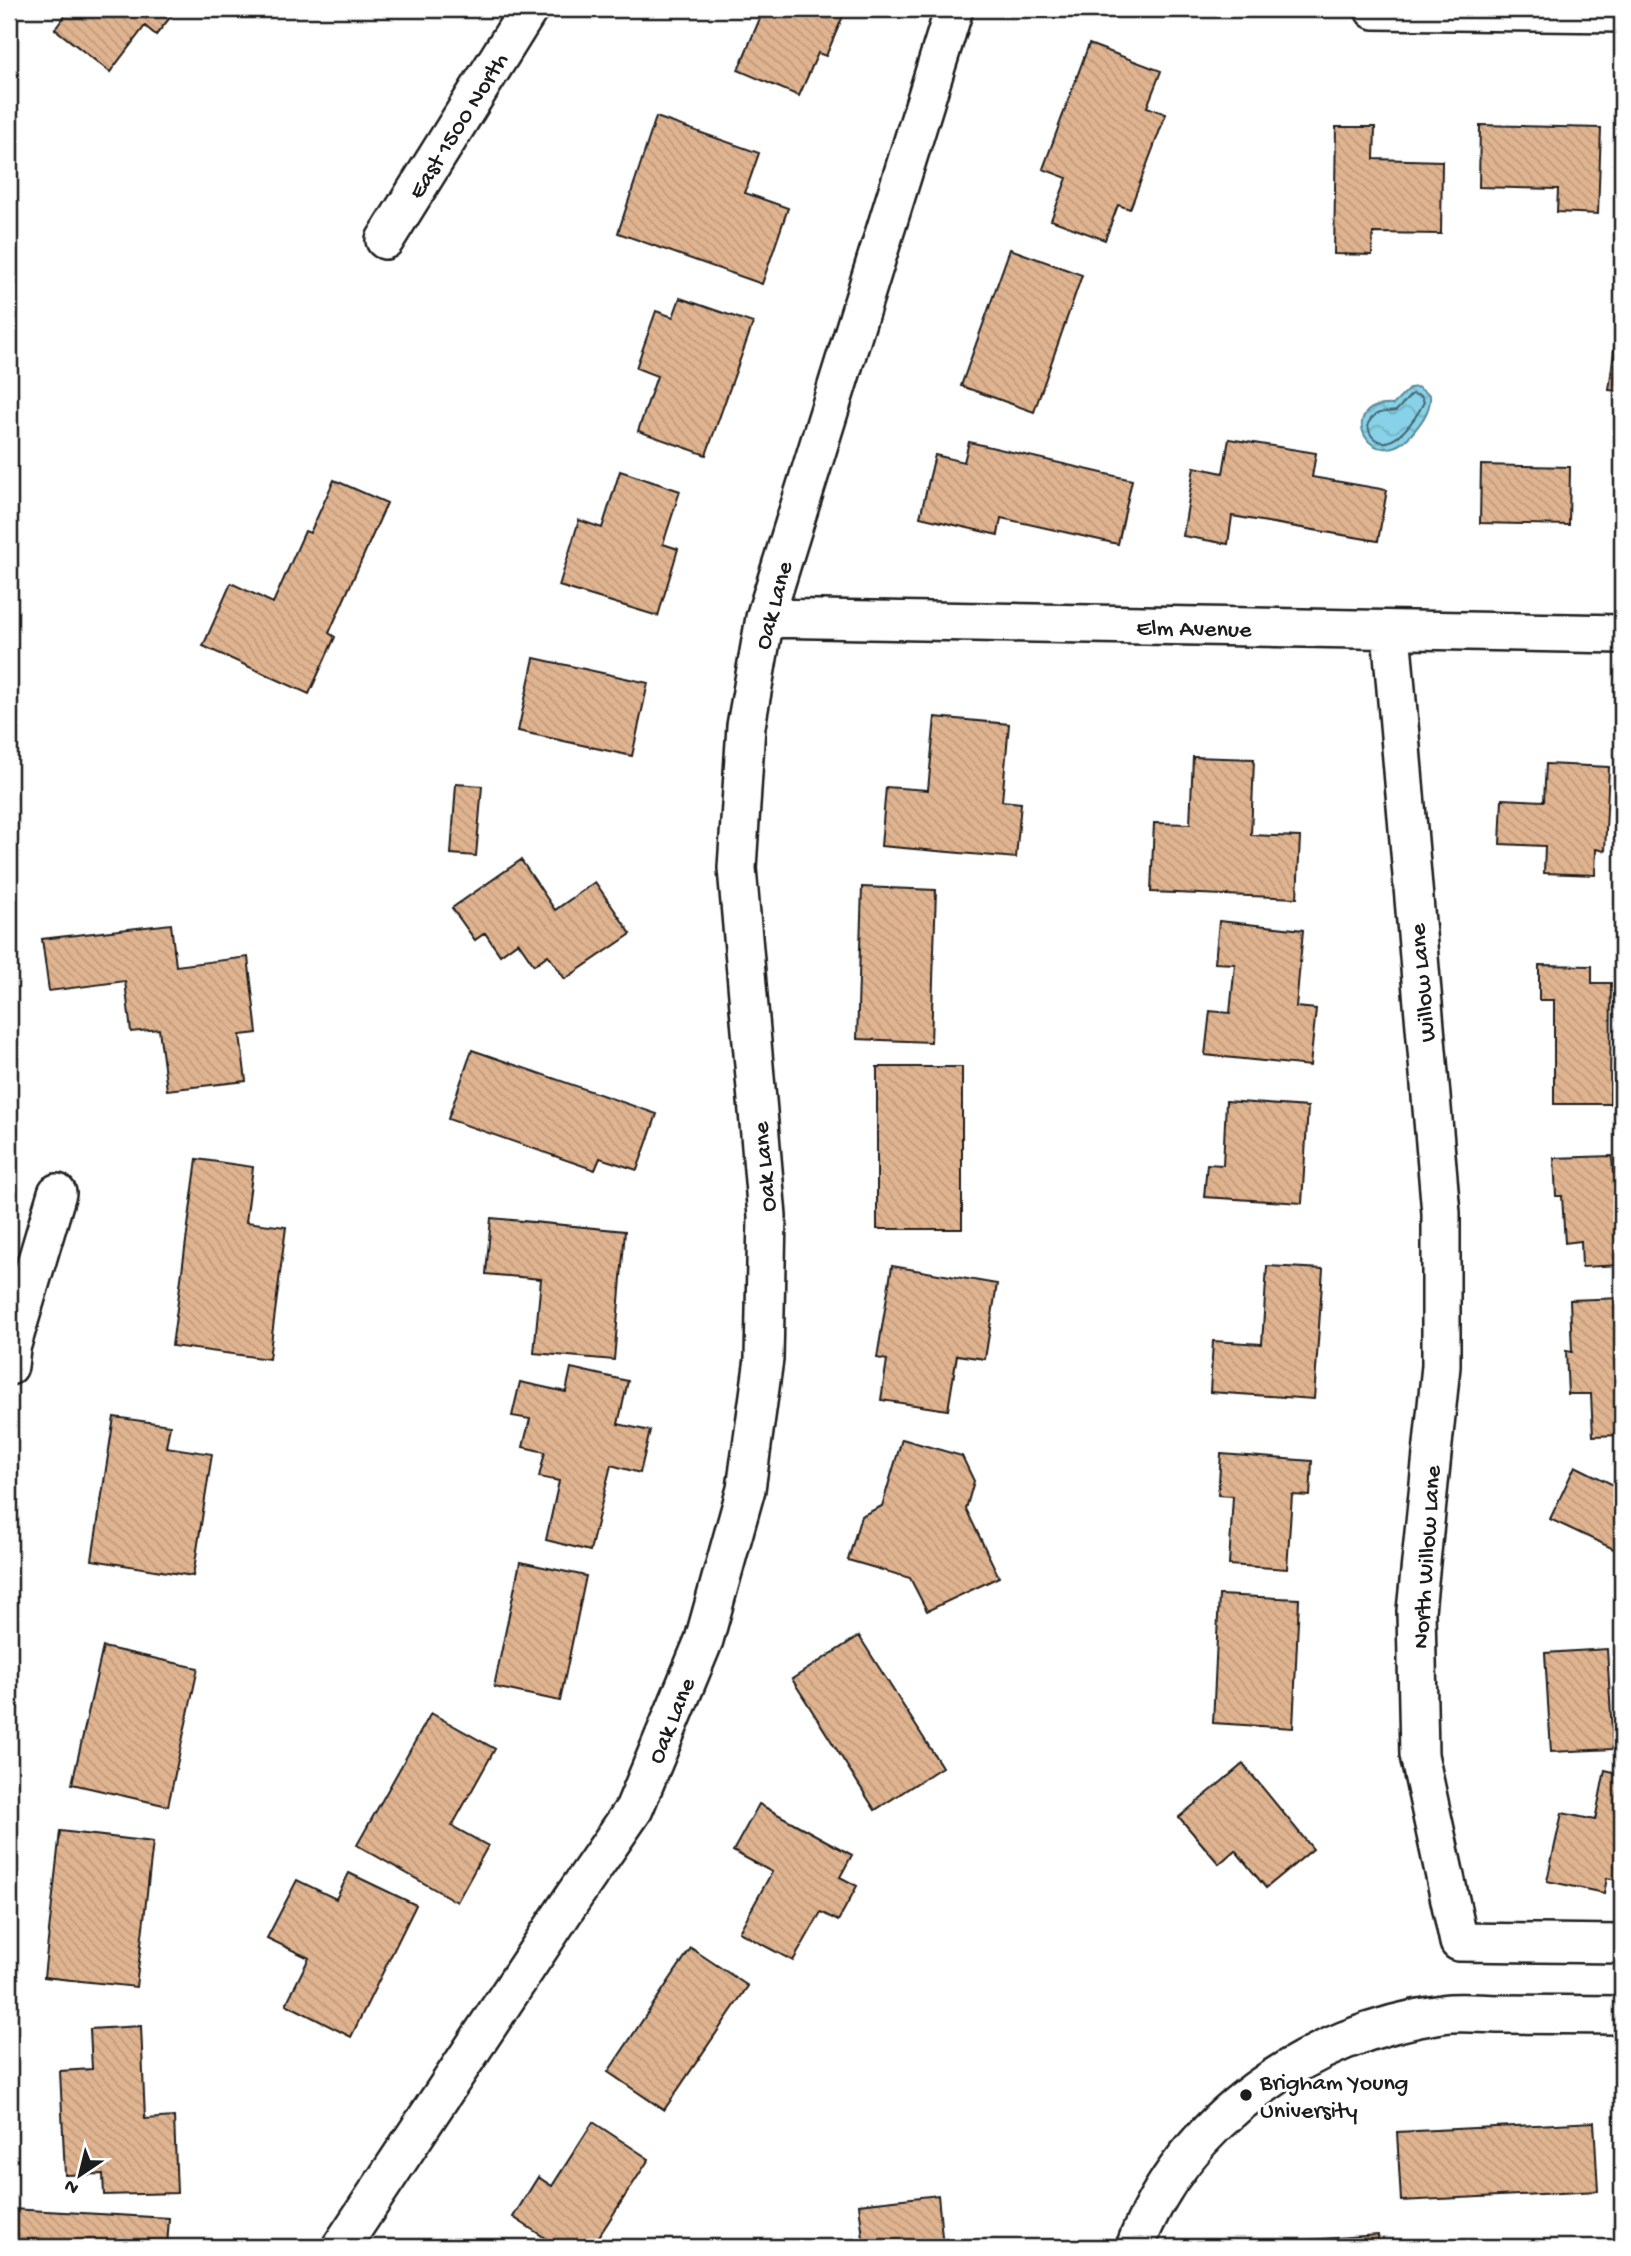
<svg xmlns="http://www.w3.org/2000/svg" width="1631" height="2256" viewBox="0 0 1631 2256" font-family="'Gochi Hand',sans-serif">
<style>
.water{fill:url(#water-waves);stroke:#5c8996;stroke-width:2}
.lines{fill:none;stroke-linecap:round;stroke-linejoin:round}
.shore{stroke:#47656e;stroke-width:2}
.building{fill:url(#building-back-hatch);stroke:#1c1c1c;stroke-width:2}
.street-casing{stroke:#1c1c1c;stroke-width:42}
.street{stroke:#fff;stroke-width:37}
.poi-dot{fill:#1c1c1c;stroke:#fff;stroke-width:2.5}
.labels{text-anchor:middle;stroke-width:6;stroke-linejoin:round;paint-order:stroke}
.street-label{font-size:24px;fill:#1c1c1c;stroke:#fff}
.poi-label{font-size:24px;fill:#1c1c1c;stroke:#fff;text-anchor:start}
</style>
<defs>
<pattern id="water-waves" width="16" height="10" patternUnits="userSpaceOnUse" patternTransform="scale(1.75)"><rect width="16" height="10" fill="#87d2e8"/><path d="M0 5q4-4 8 0t8 0" fill="none" stroke="#74b4c6"/></pattern>
<pattern id="building-back-hatch" width="6" height="6" patternUnits="userSpaceOnUse" patternTransform="scale(1.75)"><rect width="6" height="6" fill="#e0b490"/><path d="M-1 5l2 2M0 0l6 6M5-1l2 2" fill="none" stroke="#c09a7c"/></pattern>
</defs>
<rect width="100%" height="100%" fill="#fff"/>
<filter id="ink" filterUnits="userSpaceOnUse"><feTurbulence type="fractalNoise" baseFrequency=".0143" numOctaves="2"/><feDisplacementMap in="SourceGraphic" scale="14" xChannelSelector="R" yChannelSelector="G"/><feConvolveMatrix kernelMatrix="1 2 1 2 8 2 1 2 1" color-interpolation-filters="sRGB"/></filter>
<g filter="url(#ink)">
<path class="water" d="M1417 387 1430 395C1431 408 1424 419 1415 430 1372 484 1332 401 1393 405L1410 388Z"/>
<g class="lines">
<path class="shore" d="M1412 394 1421 396 1424 402C1417 416 1394 453 1375 439 1369 435 1369 430 1368 424 1375 410 1383 413 1396 411Z"/>
</g>
<path class="building" d="M62 9H177L156 35 145 26 110 72 55 29 67 13Z
M764 9H846L826 56 818 53 799 96 738 70Z
M1089 44 1161 71 1147 107 1166 114 1130 209 1118 205 1105 240 1051 220 1067 178 1043 169Z
M656 117 759 153 745 193 788 208 762 284 618 233Z
M1480 125 1601 128 1598 214 1557 212 1558 189 1479 187Z
M1336 127H1375L1374 159 1442 161 1441 234 1373 233 1372 255 1334 254Z
M1010 249 1082 275 1034 412 961 386Z
M680 298 753 323 706 455 638 431 657 376 636 368 656 311 673 317Z
M1616 335 1622 336V391L1609 390Z
M1229 439 1316 453 1312 477 1387 490 1378 541 1232 516 1228 544 1183 536 1194 467 1223 473Z
M969 442 1132 480 1118 544 1001 518 998 535 920 517 935 455 964 462Z
M1481 465 1570 467 1569 525 1480 523Z
M620 471 680 491 663 544 678 549 658 616 559 586 579 520 602 528Z
M334 480 387 503 329 633 335 637 309 694 203 646 231 583 273 603 305 531 310 533Z
M534 658 648 683 632 756 518 731Z
M935 717 1009 724 1002 801 1021 803 1016 858 881 846 886 787 928 790Z
M1193 757 1254 759 1251 835 1300 837 1297 898 1151 892 1154 823 1190 824Z
M1546 764 1609 767 1605 851 1596 849 1595 875 1544 873 1545 846 1500 844 1502 799 1544 801Z
M456 784 482 786 476 856 451 854Z
M521 860 555 910 595 882 631 934 565 979 548 955 534 965 518 942 500 955 485 933 475 940 452 908Z
M862 887 936 890 931 1042 857 1039Z
M1219 921 1303 930 1296 1007 1316 1009 1310 1066 1205 1055 1210 1011 1230 1013 1235 964 1215 963Z
M171 924 176 966 248 957 257 1033 240 1035 246 1081 167 1090 159 1029 131 1032 125 981 49 991 42 939Z
M1539 965 1592 966V983H1611L1610 1104H1554V1000H1539Z
M472 1050 657 1114 637 1170 600 1158 595 1170 448 1119Z
M877 1067H962V1229H877Z
M1226 1101 1308 1107 1302 1203 1204 1197 1207 1164 1223 1165Z
M1612 1156 1613 1173H1621L1622 1265 1582 1267 1581 1241 1565 1243 1562 1196H1556L1554 1158Z
M197 1159 253 1167 246 1222 286 1227 269 1359 172 1346Z
M491 1218 625 1231 614 1360 534 1353 541 1279 486 1274Z
M892 1266 997 1284 985 1359 957 1355 948 1410 881 1400 887 1360 877 1358Z
M1267 1266 1323 1269 1314 1399 1210 1392 1213 1341 1262 1344Z
M1622 1298V1435L1593 1436 1591 1394H1568L1566 1351 1572 1352 1570 1300Z
M571 1368 628 1381 618 1424 650 1431 640 1473 611 1465 590 1551 546 1540 559 1481 539 1477 545 1452 523 1447 530 1419 512 1416 520 1382 566 1392Z
M114 1417 170 1425 166 1447 212 1454 193 1576 92 1560Z
M902 1439 962 1456 974 1481 966 1509 999 1577 927 1611 910 1578 848 1560 861 1516 882 1506Z
M1221 1454 1312 1461 1310 1496 1292 1495 1287 1569 1229 1565 1233 1496 1218 1495Z
M1575 1466 1622 1489V1553L1550 1519Z
M520 1562 586 1576 560 1701 494 1687Z
M1219 1595 1299 1599 1293 1728 1213 1723Z
M859 1636 942 1767 875 1810 792 1679Z
M103 1647 198 1668 168 1806 72 1784Z
M1607 1649 1613 1749 1551 1752 1545 1653Z
M431 1713 495 1749 452 1826 488 1846 457 1902 357 1845Z
M1243 1764 1313 1849 1266 1888 1235 1850 1219 1864 1179 1817Z
M1605 1770 1622 1774V1881L1607 1878 1604 1893 1547 1881 1562 1813 1595 1820Z
M759 1804 852 1855 840 1877 857 1886 838 1921 821 1912 793 1961 739 1932 772 1872 733 1851Z
M60 1831 153 1842 136 1987 44 1977Z
M349 1873 416 1905 351 2037 286 2004 309 1958 267 1938 297 1880 336 1899Z
M691 1948 748 1986 664 2110 608 2072Z
M141 2026 145 2119 174 2117 177 2193 104 2195 103 2174 65 2175 60 2071 92 2069 90 2029Z
M593 2122 649 2159 592 2247H559L513 2217 538 2177 552 2186Z
M1594 2122 1598 2191 1401 2201 1397 2132Z
M938 2195 943 2247H864L859 2204Z
M11 2209 169 2218 167 2247H9Z
M1622 2222V2247H1621L1619 2223Z
M1378 2235 1379 2247H1308V2240Z"/>
<g class="lines">
<g class="street-casing">
<path id="street" d="M1374 10 1622 13
M385 240 529 9
M765 618 1622 634
M1391 631 1441 1213V1366L1416 1611 1419 1755 1459 1942 1622 1944
M9 1366 11 1348 57 1193
M341 2247 574 1896 634 1809 704 1640 746 1489 764 1359 767 1216 737 868 746 726 765 618 954 9
M1135 2247C1183 2119 1309 2033 1442 2014 1460 2011 1481 2014 1500 2014 1541 2014 1581 2015 1622 2015"/>
</g>
<use href="#street" class="street"/>
</g>
</g>
<circle class="poi-dot" cx="1246" cy="2095" r="7"/>
<g class="labels">
<g class="street-label">
<text transform="translate(457 125) rotate(-58)" y="8">East 1500 North</text>
<text transform="translate(772 605) rotate(-75)" y="8">Oak Lane</text>
<text transform="translate(1194 627) rotate(1)" y="8">Elm Avenue</text>
<text transform="translate(1421 983) rotate(-95)" y="8">Willow Lane</text>
<text transform="translate(763 1167) rotate(-95)" y="8">Oak Lane</text>
<text transform="translate(1425 1557) rotate(-86)" y="8">North Willow Lane</text>
<text transform="translate(670 1720) rotate(-68)" y="8">Oak Lane</text>
</g>
<g class="poi-label">
<text x="1260" y="2089">Brigham Young<tspan x="1260" dy="28">University</tspan></text>
</g>
</g>
<rect width="1631" height="2256" fill="none" stroke="#fff" stroke-width="35"/>
<rect x="18" y="18" width="1596" height="2221" fill="none" stroke="#1c1c1c" stroke-width="2.5" filter="url(#ink)"/>
<g transform="translate(80 2175) rotate(215)" stroke="#ffffff" stroke-width="5" paint-order="stroke">
<path d="M0-5L12 26L0 18L-12 26Z" fill="#1c1c1c"/>
<text y="-10" font-size="19" font-weight="bold" text-anchor="middle" fill="#1c1c1c">N</text>
</g>
</svg>
